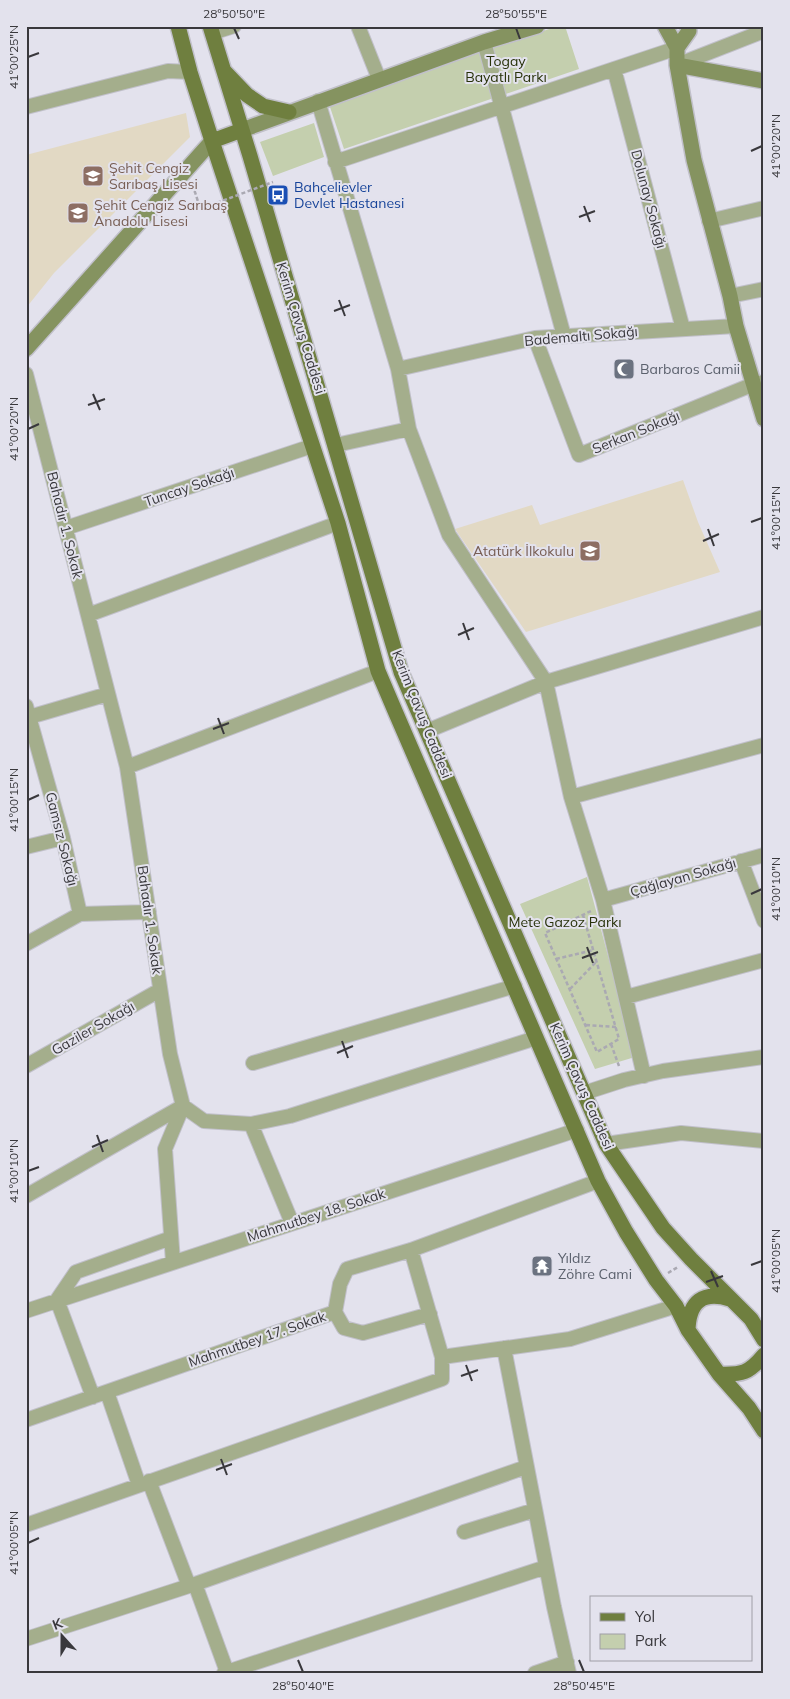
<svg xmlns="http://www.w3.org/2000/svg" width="790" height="1699" viewBox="0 0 790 1699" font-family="Mulish,sans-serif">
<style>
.education{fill:#e2d9c4}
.green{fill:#c4cfae}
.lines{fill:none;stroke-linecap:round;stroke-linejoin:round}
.street-casing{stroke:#c1c0ca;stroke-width:16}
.secondary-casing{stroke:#c1c0ca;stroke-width:18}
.primary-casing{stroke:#c1c0ca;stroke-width:18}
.path{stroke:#aaa9b2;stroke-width:2.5;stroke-dasharray:4 2.5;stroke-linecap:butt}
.street{stroke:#a4ae8c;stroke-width:14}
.secondary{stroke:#859360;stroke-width:15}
.primary{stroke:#6f7f3f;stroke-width:15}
.path-bridge{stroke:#aaa9b2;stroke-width:2.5;stroke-dasharray:4 2.5;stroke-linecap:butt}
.ticks{fill:none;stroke:#39383c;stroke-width:2}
.labels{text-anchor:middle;stroke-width:4;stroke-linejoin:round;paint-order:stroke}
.park-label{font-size:14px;fill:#28320a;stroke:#e3e2ed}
.education-label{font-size:14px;fill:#785e54;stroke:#e3e2ed;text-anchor:start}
.transit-label{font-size:14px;fill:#164399;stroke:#e3e2ed;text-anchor:start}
.street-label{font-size:14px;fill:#39383c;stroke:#e3e2ed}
.worship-label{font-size:14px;fill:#5b616d;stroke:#e3e2ed;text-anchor:start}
.neatline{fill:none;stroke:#39383c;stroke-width:2}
.ticks-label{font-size:12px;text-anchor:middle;fill:#39383c}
</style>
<rect width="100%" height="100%" fill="#e3e2ed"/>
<path class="education" d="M186 113 190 137 54 273 26 308V155Z
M683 480 698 522 720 572 526 632 455 529 532 505 540 525Z"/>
<path class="green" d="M558 26H565L579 69 344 149 329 104Z
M314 123 324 157 273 176 260 142Z
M587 877 635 1057 595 1069 520 904Z"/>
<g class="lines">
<g class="street-casing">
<path id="street" d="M358 26 379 79
M212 33 234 26
M484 42 564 336
M677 65 764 31
M614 69 683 329
M318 101 398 369 409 429 449 535 546 682 427 731
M26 107 168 71 190 72
M335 162 677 48
M709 221 764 208
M730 296 764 289
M535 338 579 455 754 384 764 382
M398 369 535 338 736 326
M26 374 127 767 170 1054 183 1106 204 1121 251 1124 290 1116 536 1038
M336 445 409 429
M66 528 312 446
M88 615 338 523
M26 706 63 838 80 914
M26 718 108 694
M127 767 378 671
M571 797 764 745
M26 847 63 838
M741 861 764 921
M603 900 764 855
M26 944 80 914 149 912
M626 997 764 960
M253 1063 515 986
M26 1066 160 990
M644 1076 603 900 571 797 546 682 764 617
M584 1093 624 1080 663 1071 764 1057
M251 1124 292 1223
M606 1144 681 1133 764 1141
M26 1196 183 1106
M173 1262 165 1149 183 1106
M26 1311 577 1130
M335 1312 340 1284 347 1269 411 1250 598 1181
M335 1312 344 1328 363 1333 430 1314
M504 1348 554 1607 569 1673
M442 1357 570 1339 676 1306
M107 1392 139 1485
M93 1397 57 1300 76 1272 171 1238
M26 1420 335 1312
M149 1481 189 1586
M26 1525 442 1379V1357L411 1250
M464 1532 535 1510
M195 1584 227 1672
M26 1639 195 1584 526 1467
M224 1673 546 1567
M535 1673 567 1662"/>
</g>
<g class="secondary-casing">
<path id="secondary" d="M665 26 677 48V65L694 160 730 296 736 326 764 419
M677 48 689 31 688 26
M677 65 764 81
M242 130 484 42 537 26
M26 349 212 141"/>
</g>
<g class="primary-casing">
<path id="primary" d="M178 26 190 72 212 141 338 523 378 671 395 711 598 1181 626 1232 656 1280 676 1306 688 1330 719 1374 749 1408 764 1431
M210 26 250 156 401 672 606 1144 663 1228 691 1259 751 1319 764 1340
M225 72 247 95 263 106 289 112
M212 141 242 130
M688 1330C689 1301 703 1291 730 1299
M719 1374C742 1375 749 1373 764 1355"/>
</g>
<path class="path" d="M189 187 195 192 200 208 211 205
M583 915 619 1039 597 1052 545 933 591 911
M556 959 594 950
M570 989 597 961
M586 1025 616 1027
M611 1044 619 1066
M668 1273 678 1267"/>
<use href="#street" class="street"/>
<use href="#secondary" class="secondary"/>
<use href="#primary" class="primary"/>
<path class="path-bridge" d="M211 205 273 182"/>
</g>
<path class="ticks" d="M234 28 239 39M516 28 520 39M28 57 39 53M751 151 762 146M584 206 590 222M579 217 595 211M339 300 345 316M334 311 350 305M93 394 100 410M88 405 105 399M28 429 39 424M751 522 762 518M708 529 714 546M703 541 719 534M463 623 469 640M458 635 474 628M218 718 224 734M213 729 229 723M28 800 39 795M751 894 762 889M587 947 593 963M582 958 598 952M342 1041 348 1058M337 1053 353 1046M97 1135 103 1152M92 1147 108 1140M28 1171 39 1167M751 1265 762 1261M711 1271 718 1287M706 1282 723 1276M466 1365 472 1381M461 1376 478 1370M221 1459 227 1475M216 1470 232 1464M28 1543 39 1538M298 1660 303 1672M579 1660 584 1672"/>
<defs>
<g id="school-square" transform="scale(1.125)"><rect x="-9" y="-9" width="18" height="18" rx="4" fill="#8d6e63" stroke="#e3e2ed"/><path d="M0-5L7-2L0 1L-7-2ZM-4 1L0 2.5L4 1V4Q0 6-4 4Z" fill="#fff"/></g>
<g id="bus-square" transform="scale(1.125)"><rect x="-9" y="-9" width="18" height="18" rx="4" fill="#1a4fb4" stroke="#e3e2ed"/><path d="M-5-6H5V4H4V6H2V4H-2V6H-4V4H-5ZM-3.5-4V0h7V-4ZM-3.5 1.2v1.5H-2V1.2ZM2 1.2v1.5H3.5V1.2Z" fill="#fff"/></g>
<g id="mosque-square" transform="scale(1.125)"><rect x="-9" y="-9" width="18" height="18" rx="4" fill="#6b7280" stroke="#e3e2ed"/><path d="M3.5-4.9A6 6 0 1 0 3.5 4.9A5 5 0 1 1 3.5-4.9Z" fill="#fff"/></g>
<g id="temple-square" transform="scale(1.125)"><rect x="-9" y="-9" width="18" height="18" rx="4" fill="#6b7280" stroke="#e3e2ed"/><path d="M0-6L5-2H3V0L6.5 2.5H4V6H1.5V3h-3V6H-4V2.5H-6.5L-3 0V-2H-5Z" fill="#fff"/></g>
</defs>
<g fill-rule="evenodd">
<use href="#school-square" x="93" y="176"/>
<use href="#bus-square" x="278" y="195"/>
<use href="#school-square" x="78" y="213"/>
<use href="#mosque-square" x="624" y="369"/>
<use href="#school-square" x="590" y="551"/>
<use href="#temple-square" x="542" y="1266"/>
</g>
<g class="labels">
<g class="park-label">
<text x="506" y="66">Togay<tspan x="506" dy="16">Bayatlı Parkı</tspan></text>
<text x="565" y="927">Mete Gazoz Parkı</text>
</g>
<g class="education-label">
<text x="109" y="173">Şehit Cengiz<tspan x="109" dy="16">Sarıbaş Lisesi</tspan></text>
<text x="94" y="210">Şehit Cengiz Sarıbaş<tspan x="94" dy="16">Anadolu Lisesi</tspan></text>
<text x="574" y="556" text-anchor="end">Atatürk İlkokulu</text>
</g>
<g class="transit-label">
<text x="294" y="192">Bahçelievler<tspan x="294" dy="16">Devlet Hastanesi</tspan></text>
</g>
<g class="street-label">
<text transform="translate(649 199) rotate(75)" y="5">Dolunay Sokağı</text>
<text transform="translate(301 328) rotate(73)" y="5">Kerim Çavuş Caddesi</text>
<text transform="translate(581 336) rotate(-5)" y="5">Bademaltı Sokağı</text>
<text transform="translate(636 432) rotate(-22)" y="5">Serkan Sokağı</text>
<text transform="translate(189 487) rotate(-19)" y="5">Tuncay Sokağı</text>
<text transform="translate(65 525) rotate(76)" y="5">Bahadır 1. Sokak</text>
<text transform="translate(422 714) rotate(68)" y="5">Kerim Çavuş Caddesi</text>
<text transform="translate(62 839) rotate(76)" y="5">Gamsız Sokağı</text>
<text transform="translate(683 877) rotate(-16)" y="5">Çağlayan Sokağı</text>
<text transform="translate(150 920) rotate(82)" y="5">Bahadır 1. Sokak</text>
<text transform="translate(93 1028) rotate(-30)" y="5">Gaziler Sokağı</text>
<text transform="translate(582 1086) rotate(66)" y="5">Kerim Çavuş Caddesi</text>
<text transform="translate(316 1215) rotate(-18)" y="5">Mahmutbey 18. Sokak</text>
<text transform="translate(257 1339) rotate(-19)" y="5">Mahmutbey 17. Sokak</text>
</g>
<g class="worship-label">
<text x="640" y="374">Barbaros Camii</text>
<text x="558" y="1263">Yıldız<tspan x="558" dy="16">Zöhre Cami</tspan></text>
</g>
</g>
<rect width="790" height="1699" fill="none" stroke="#e3e2ed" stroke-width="55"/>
<rect x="590" y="1596" width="162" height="65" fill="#e3e2ed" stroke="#9f9ea6"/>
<rect x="600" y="1613" width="25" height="8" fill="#6f7f3f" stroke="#9f9ea6"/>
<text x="635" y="1622" font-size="15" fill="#39383c">Yol</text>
<rect x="600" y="1634" width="25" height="15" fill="#c4cfae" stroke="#9f9ea6"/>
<text x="635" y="1646" font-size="15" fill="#39383c">Park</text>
<g transform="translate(62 1636) rotate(339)" stroke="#e3e2ed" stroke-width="4" paint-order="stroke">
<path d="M0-4L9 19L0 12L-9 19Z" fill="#39383c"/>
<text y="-8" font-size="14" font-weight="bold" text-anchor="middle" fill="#39383c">K</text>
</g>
<rect x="28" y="28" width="734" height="1644" class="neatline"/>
<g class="ticks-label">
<text x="234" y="18">28°50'50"E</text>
<text x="516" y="18">28°50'55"E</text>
<text transform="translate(14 57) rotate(-90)" y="4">41°00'25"N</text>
<text transform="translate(776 146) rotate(-90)" y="4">41°00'20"N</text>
<text transform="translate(14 429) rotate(-90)" y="4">41°00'20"N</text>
<text transform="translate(776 518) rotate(-90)" y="4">41°00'15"N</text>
<text transform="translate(14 800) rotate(-90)" y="4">41°00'15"N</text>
<text transform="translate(776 889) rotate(-90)" y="4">41°00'10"N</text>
<text transform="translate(14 1171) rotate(-90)" y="4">41°00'10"N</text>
<text transform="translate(776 1261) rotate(-90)" y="4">41°00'05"N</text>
<text transform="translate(14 1543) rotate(-90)" y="4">41°00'05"N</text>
<text x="303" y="1690">28°50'40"E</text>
<text x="584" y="1690">28°50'45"E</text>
</g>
</svg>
